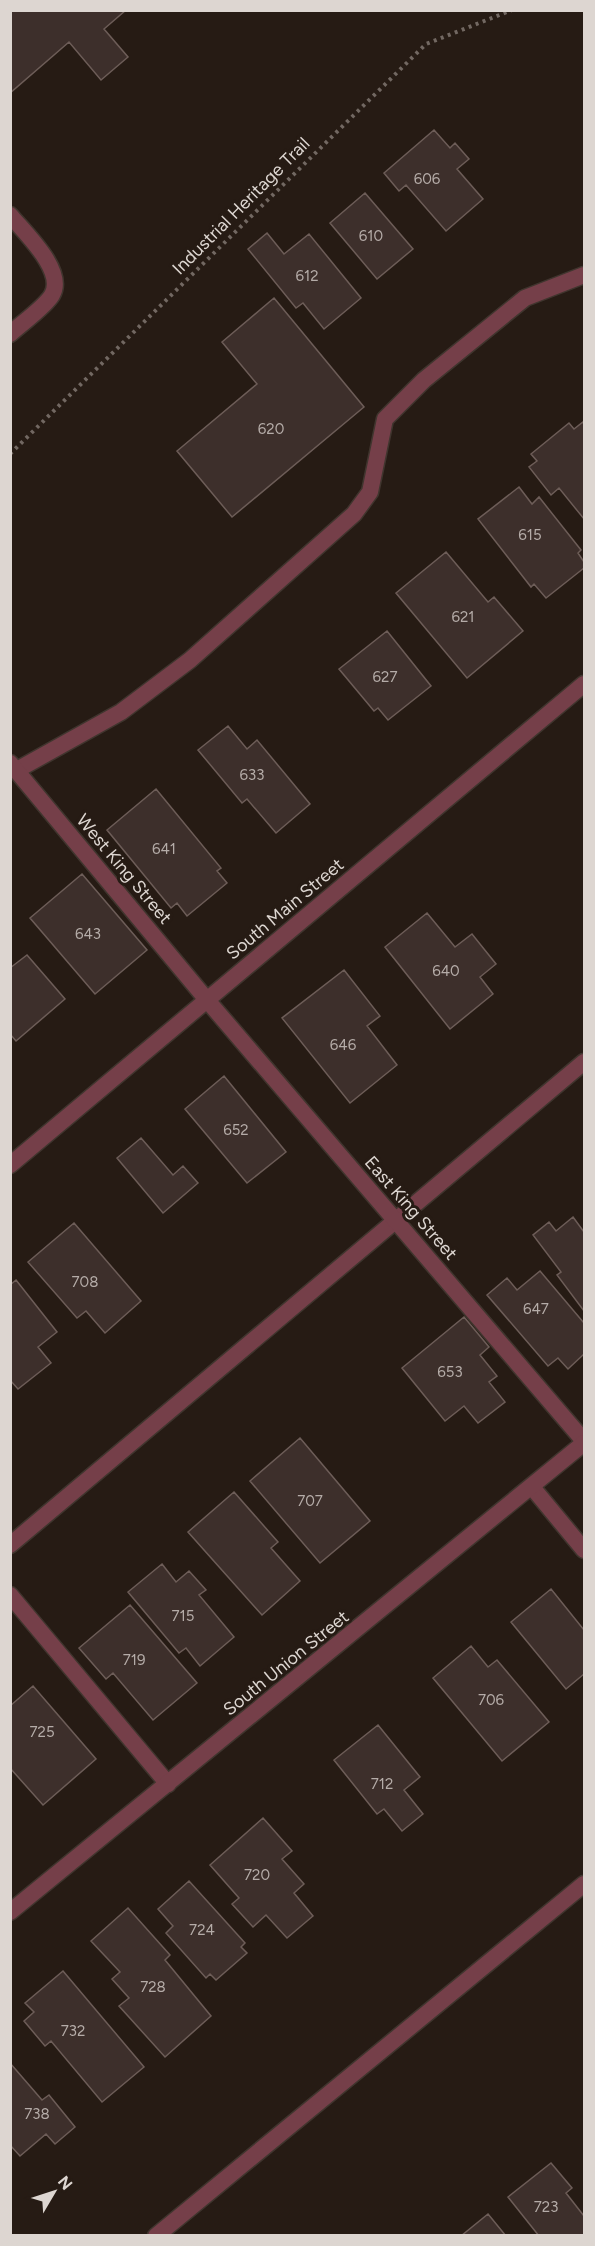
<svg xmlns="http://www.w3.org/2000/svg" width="595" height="2246" viewBox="0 0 595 2246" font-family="Figtree,sans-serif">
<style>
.building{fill:#3d2f2b;stroke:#6d5d58;stroke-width:1.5}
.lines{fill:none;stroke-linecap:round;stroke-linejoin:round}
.service-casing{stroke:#40352e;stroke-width:19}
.minor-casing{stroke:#40352e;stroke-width:19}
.tertiary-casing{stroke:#40352e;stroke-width:19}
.path{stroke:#726862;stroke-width:4;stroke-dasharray:3 4.5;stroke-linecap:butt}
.service{stroke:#753f49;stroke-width:16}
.minor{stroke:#753f49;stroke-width:16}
.tertiary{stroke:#753f49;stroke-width:16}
.labels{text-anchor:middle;stroke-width:6;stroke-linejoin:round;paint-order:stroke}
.number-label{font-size:15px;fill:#b5aca8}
.street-label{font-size:18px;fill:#ddd6d1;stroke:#261b14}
</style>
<rect width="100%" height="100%" fill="#261b14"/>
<path class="building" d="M10 10H126L104 29 128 57 101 80 69 42 10 93Z
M434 130 450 148 455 143 469 159 457 169 483 199 446 231 406 185 399 191 384 173Z
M365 193 413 249 377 279 330 223Z
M267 233 284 254 309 234 361 298 324 329 303 303 296 308 248 249Z
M274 298 364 407 232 517 177 451 257 384 222 342Z
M583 422 584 424V519L559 488 551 495 529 467 537 461 531 454 569 423 574 429Z
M519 487 532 504 539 497 581 550 578 553 584 562V568L546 598 534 584 531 587 478 519Z
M446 552 488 602 494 597 523 631 467 678 396 593Z
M387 631 431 686 388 720 378 708 374 711 339 669Z
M228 726 247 749 257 740 310 804 276 833 247 799 242 803 198 750Z
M156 789 221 868 217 871 227 883 187 916 177 903 171 908 107 830Z
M82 874 147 950 95 994 30 918Z
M427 913 455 947 472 934 496 964 480 977 493 994 450 1029 385 947Z
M27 955 65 999 16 1041 10 1034V968Z
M344 970 380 1016 367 1026 397 1065 350 1103 282 1018Z
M224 1076 286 1152 247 1183 185 1109Z
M141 1138 173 1175 183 1166 198 1183 163 1213 117 1158Z
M573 1217 584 1232V1311L557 1275 561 1272 533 1235 549 1222 556 1231Z
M74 1223 141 1301 105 1333 86 1311 77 1318 28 1262Z
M540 1271 584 1323V1354L568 1369 558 1358 548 1366 487 1295 507 1278 517 1290Z
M16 1280 57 1332 38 1347 51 1363 18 1389 10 1380V1285Z
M464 1317 489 1347 480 1355 497 1376 489 1382 505 1402 478 1423 464 1406 445 1421 402 1368Z
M300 1438 370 1521 320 1563 250 1481Z
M234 1492 278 1542 271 1548 300 1581 262 1615 188 1532Z
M162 1564 176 1582 189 1571 206 1590 199 1595 234 1637 200 1666 186 1648 179 1653 128 1592Z
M551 1589 584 1630V1674L566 1689 511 1622Z
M130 1605 197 1683 153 1720 113 1673 106 1679 79 1648Z
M471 1646 488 1667 497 1660 549 1722 502 1761 433 1678Z
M33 1686 96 1759 43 1805 10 1768V1706Z
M378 1725 420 1777 404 1790 423 1814 402 1831 384 1809 377 1814 334 1760Z
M263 1818 292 1851 282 1859 304 1884 294 1893 313 1916 287 1938 266 1915 253 1927 232 1904 239 1898 210 1865Z
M189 1881 245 1943 241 1947 247 1953 216 1980 210 1974 206 1978 166 1933 173 1926 158 1909Z
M128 1908 170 1955 165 1960 211 2016 165 2057 119 2006 129 1998 112 1979 120 1972 91 1941Z
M63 1971 144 2067 102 2102 51 2041 45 2046 24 2021 34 2012 25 2003Z
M10 2063 42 2100 49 2095 75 2127 55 2144 46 2134 20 2156 10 2145Z
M551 2163 572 2188 566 2193 584 2216V2236H539L508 2197Z
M488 2214 506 2236H461Z"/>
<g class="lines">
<g class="service-casing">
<path id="service" d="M17 770 121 712 190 660 354 514 370 492 385 419 424 380 525 298 584 275
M10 1545 584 1062
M156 2236 584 1884"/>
</g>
<g class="minor-casing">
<path id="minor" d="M10 215C25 233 66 271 52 295 45 307 22 323 10 334
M10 763 207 1000 584 1441
M10 1165 584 684
M532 1487 584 1550
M10 1595 168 1784"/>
</g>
<g class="tertiary-casing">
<path id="tertiary" d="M10 1912 584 1443"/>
</g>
<path class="path" d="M10 454 426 44 512 10"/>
<use href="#service" class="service"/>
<use href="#minor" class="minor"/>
<use href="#tertiary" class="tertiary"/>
</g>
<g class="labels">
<g class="number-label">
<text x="427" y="184">606</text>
<text x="371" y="241">610</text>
<text x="307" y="281">612</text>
<text x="271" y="434">620</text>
<text x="530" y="540">615</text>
<text x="463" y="622">621</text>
<text x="385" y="682">627</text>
<text x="252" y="780">633</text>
<text x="164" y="854">641</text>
<text x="88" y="939">643</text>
<text x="446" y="976">640</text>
<text x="343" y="1050">646</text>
<text x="236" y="1135">652</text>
<text x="85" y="1287">708</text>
<text x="536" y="1314">647</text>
<text x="450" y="1377">653</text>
<text x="310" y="1506">707</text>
<text x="183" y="1621">715</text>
<text x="134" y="1665">719</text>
<text x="491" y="1705">706</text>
<text x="42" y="1737">725</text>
<text x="382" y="1789">712</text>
<text x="257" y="1880">720</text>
<text x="202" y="1935">724</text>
<text x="153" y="1992">728</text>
<text x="73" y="2036">732</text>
<text x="37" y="2119">738</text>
<text x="546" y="2212">723</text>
</g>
<g class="street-label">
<text transform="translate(241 206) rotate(-45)" y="6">Industrial Heritage Trail</text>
<text transform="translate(124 869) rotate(50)" y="6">West King Street</text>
<text transform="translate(285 909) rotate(-40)" y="6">South Main Street</text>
<text transform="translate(411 1208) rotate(49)" y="6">East King Street</text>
<text transform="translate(286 1663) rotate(-39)" y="6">South Union Street</text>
</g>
</g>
<rect width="595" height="2246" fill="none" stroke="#ddd6d1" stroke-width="24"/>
<g transform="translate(54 2192) rotate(51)" stroke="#261b14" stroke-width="4.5" paint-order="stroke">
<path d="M0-4.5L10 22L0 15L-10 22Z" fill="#ddd6d1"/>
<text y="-9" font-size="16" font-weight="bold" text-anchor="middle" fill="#ddd6d1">N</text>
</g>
</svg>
